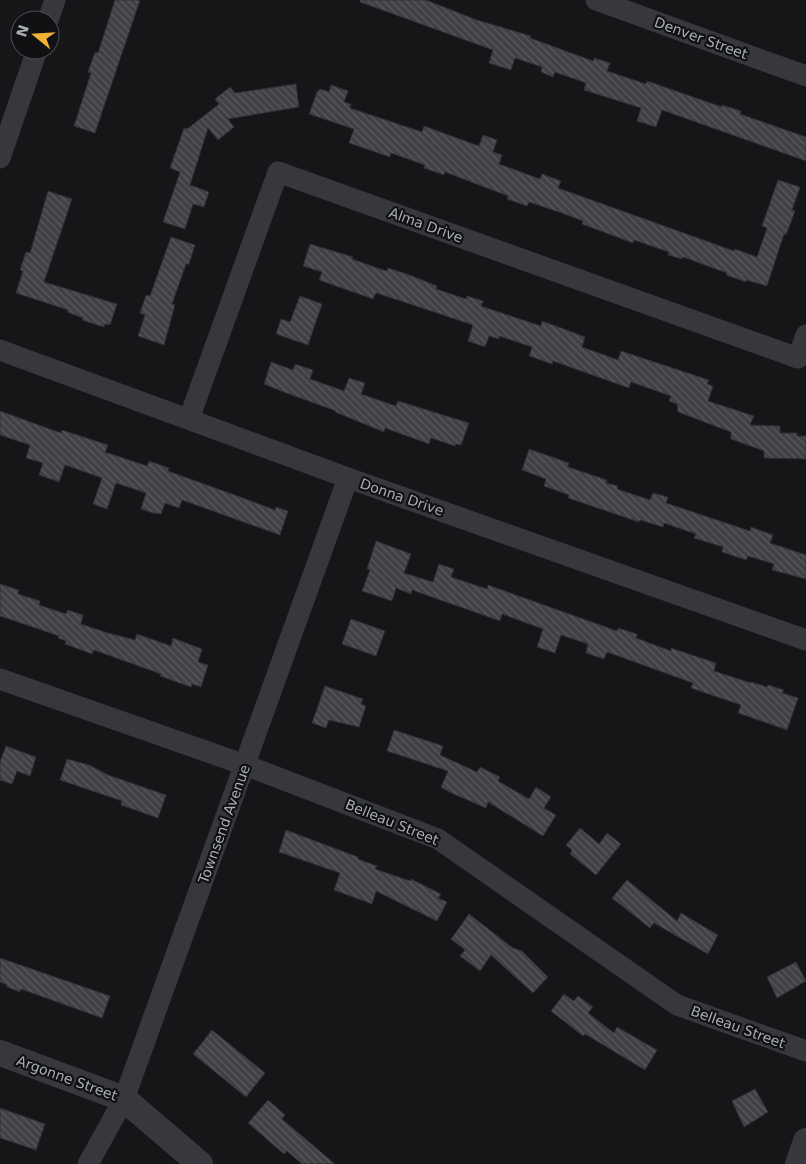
<svg xmlns="http://www.w3.org/2000/svg" width="806" height="1164" viewBox="0 0 806 1164" font-family="'DejaVu Sans',sans-serif">
<style>
.building{fill:url(#building-back-hatch);stroke:#303034}
.lines{fill:none;stroke-linecap:round;stroke-linejoin:round}
.minor{stroke:#37383d;stroke-width:21}
.tertiary{stroke:#37383d;stroke-width:26}
.labels{text-anchor:middle;stroke-width:4.5;stroke-linejoin:round;paint-order:stroke}
.street-label{font-size:14px;fill:#a8adb8;stroke:#111113}
</style>
<defs>
<pattern id="building-back-hatch" width="6" height="6" patternUnits="userSpaceOnUse" patternTransform="scale(1.25)"><rect width="6" height="6" fill="#404145"/><path d="M-1 5l2 2M0 0l6 6M5-1l2 2" fill="none" stroke="#595a5e"/></pattern>
</defs>
<rect width="100%" height="100%" fill="#161618"/>
<path class="building" d="M115 0H140L95 133 74 126 91 73 88 72 95 52 98 53Z
M360 0H426L477 20 531 36 530 38 593 61 594 58 610 63 607 71 646 84 647 81 722 107V105L741 111 740 114 806 137V161L662 110 656 127 637 121 641 108 584 90 586 83 555 72 553 77 541 72 542 67 515 58 511 70 489 63 493 50 360 2Z
M296 84 299 107 228 119 234 127 218 140 208 128 190 185 209 192 204 207 193 204 185 229 163 222 180 172 170 168 184 128 187 129 219 104 215 99 230 87 235 93Z
M331 85 348 91 344 102 351 104 350 108 422 132 424 126 479 146 483 135 497 140 493 152 502 155 499 164 540 179 542 174 561 181 558 188 734 251 735 249 757 257 767 228 762 226 778 180 800 187 792 210 795 211 786 235 784 234 767 286 746 280V282L726 275 727 273 683 257 682 259 668 255 669 252 634 240 633 243 582 224 583 221 562 213 529 202 527 206 507 199 508 196 445 172 444 175 424 168 425 165 391 153 390 157 349 143 354 129 309 114 317 92 320 89 329 92Z
M48 191 72 199 44 282 117 304 110 325 105 324 104 327 82 320 83 318 67 312 68 310 16 293 23 271 20 270 26 252 30 253Z
M171 237 195 245 189 264H186L172 304 175 305 164 345 138 336 145 315 140 313 146 295 150 296Z
M310 244 353 257 352 259 386 271 388 268 407 274 437 286 436 289 466 299 467 296 483 301 481 306 541 326 542 321 564 329 585 337 582 347 618 360 621 351 709 380 707 384 713 386 708 401 754 416 750 425 780 426V433H797V436H806V459L764 458V451L731 439V432L678 412 677 404 669 401 671 396 631 382 629 388 553 361 552 364 529 356 532 347 499 336V339L489 336 485 347 468 341 473 325 398 300 376 293 373 299 319 280 322 272 303 266Z
M300 296 322 304 308 345 276 334 281 319 290 322Z
M271 362 293 370 295 364 313 370 310 379 344 391 349 378 365 383 361 394 396 406 398 401 469 423 461 445 456 444 455 446 431 438 429 444 385 428 384 432 335 412 336 411 281 391 264 384Z
M0 411 61 433 62 430 108 445 105 452 147 466 149 461 169 468 168 471 243 498 275 510 276 507 288 511 280 535 182 500 179 508 165 503 161 514 153 513 141 509 146 493 116 483 107 509 93 504 102 478 65 465 59 482 39 475 43 463 26 458 30 445 0 435Z
M529 449 569 463 568 467 607 480 606 483 618 486 617 489 650 500 653 493 668 497 666 503 750 531 751 527 773 535 770 543 806 555V579L772 570 774 564 748 556 746 560 722 552 723 547 694 538 696 534 664 523 663 527 640 520 639 522 568 498 569 495 544 486 546 479 522 470Z
M376 541 411 554 404 573 433 582 439 564 454 569 451 577 487 589 488 585 617 631 618 628 637 634 636 638 671 651V648L716 663 714 671 751 683V682L767 687 768 685 784 690 782 693 798 698 787 730 738 713 741 705 691 688 693 683 607 652 604 659 586 653 588 644 561 635 555 653 537 647 543 629 502 614 500 621 412 590 411 594 396 588 392 601 362 591 370 570 367 569Z
M0 584 19 590 18 594 40 601 39 605 66 614 68 610 83 615 81 624 108 633 135 640 137 634 171 646 173 638 202 649 198 662 208 665 201 687 192 684 191 687 160 676 161 674 94 650 92 654 65 644 66 641 58 638 59 636 0 616Z
M351 619 385 631 376 656 342 644Z
M325 686 363 699 361 704 366 706 359 727 329 720 326 728 312 723Z
M394 730 443 746 440 755 477 772 480 767 500 777 498 781 529 799 536 787 551 797 544 808 556 815 543 836 488 802 486 808 449 792 441 787 448 771 387 751Z
M6 746 36 757 30 776 17 771 12 784 0 780V762Z
M67 759 89 765 108 775 166 795 158 818 121 805 122 801 60 780Z
M580 828 599 844 607 833 621 844 596 875 570 854 572 850 566 845Z
M286 830 358 857V859L377 866 375 869 410 881 411 879 441 894 438 898 447 902 437 921 376 891 372 904 334 890 340 873 279 852Z
M627 880 677 921 681 913 718 935 708 954 654 923 650 928 612 898Z
M469 914 513 948 522 951 548 977 533 993 491 955 480 971 460 956 465 950 451 939Z
M0 958 110 996 102 1018 21 989 20 992 7 987V985L0 982Z
M796 962 806 981 777 998 767 977Z
M564 994 574 1001 578 996 593 1007 588 1013 614 1033 617 1027 657 1050 645 1070 585 1034 583 1036 551 1011Z
M212 1030 265 1073 246 1097 193 1054Z
M755 1089 768 1112 744 1127 732 1101Z
M268 1100 285 1115 282 1119 335 1164H302L287 1151 284 1154 248 1123Z
M0 1108 45 1124 36 1150 0 1138Z"/>
<g class="lines">
<path class="minor" d="M596 0 806 76
M48 20 55 0
M0 158 37 50
M0 350 348 478 806 640
M189 419 278 172 798 358 806 335
M0 679 245 765 438 839 677 1005 806 1051
M88 1164 124 1099 348 478"/>
<path class="tertiary" d="M0 1053 124 1099 200 1164
M798 1164 806 1141"/>
</g>
<g class="labels">
<g class="street-label">
<text transform="translate(701 38) rotate(20)" y="5">Denver Street</text>
<text transform="translate(426 225) rotate(20)" y="5">Alma Drive</text>
<text transform="translate(402 497) rotate(19)" y="5">Donna Drive</text>
<text transform="translate(392 822) rotate(22)" y="5">Belleau Street</text>
<text transform="translate(224 824) rotate(-70)" y="5">Townsend Avenue</text>
<text transform="translate(738 1027) rotate(20)" y="5">Belleau Street</text>
<text transform="translate(67 1078) rotate(20)" y="5">Argonne Street</text>
</g>
</g>
<g transform="translate(35 35) rotate(288)"><circle r="24" fill="#111113" stroke="#4d4f55"/>
<path d="M0-4L9 19L0 12L-9 19Z" fill="#f2b134"/>
<text y="-8" font-size="14" font-weight="bold" text-anchor="middle" fill="#a8adb8">N</text>
</g>
</svg>
